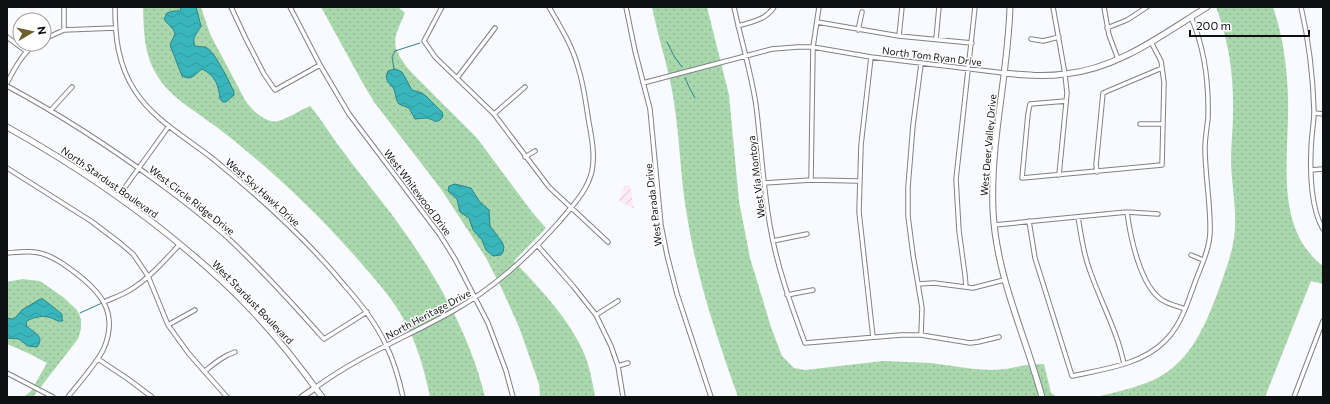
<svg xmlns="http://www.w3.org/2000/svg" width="1330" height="404" viewBox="0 0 1330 404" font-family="Commissioner,sans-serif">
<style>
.industrial{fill:url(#industrial-furrows)}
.grass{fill:url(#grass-dots)}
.water{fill:url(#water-waves);stroke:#2c8489}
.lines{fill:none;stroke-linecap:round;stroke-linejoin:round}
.stream{stroke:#2c8489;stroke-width:1}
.street-casing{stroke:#7f8187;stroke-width:5.5}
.secondary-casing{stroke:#7f8187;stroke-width:7}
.street{stroke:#fff;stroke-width:3.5}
.secondary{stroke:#fff;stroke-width:5}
.labels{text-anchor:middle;stroke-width:3;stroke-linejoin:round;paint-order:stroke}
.street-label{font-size:10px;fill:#0f1012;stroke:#fff}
</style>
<defs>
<pattern id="industrial-furrows" width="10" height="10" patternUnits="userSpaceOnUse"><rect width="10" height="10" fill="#fde9f8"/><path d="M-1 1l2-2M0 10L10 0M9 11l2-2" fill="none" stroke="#d8c7d4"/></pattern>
<pattern id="grass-dots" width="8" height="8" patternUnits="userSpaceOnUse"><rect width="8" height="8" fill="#aad8ad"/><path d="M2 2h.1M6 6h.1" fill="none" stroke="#91b894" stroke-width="1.8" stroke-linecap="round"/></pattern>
<pattern id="water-waves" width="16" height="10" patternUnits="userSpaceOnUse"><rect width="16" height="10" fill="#38b6bc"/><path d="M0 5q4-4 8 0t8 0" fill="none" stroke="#309ba1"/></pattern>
</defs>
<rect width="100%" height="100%" fill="#f8faff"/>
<path class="industrial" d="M625 185H630L634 209 619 201Z"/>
<path class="grass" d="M143 7H201L210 34 245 100C251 109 265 124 278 121 289 118 300 110 310 106 322 120 331 136 342 150 367 184 395 216 418 252 447 295 473 346 485 397H430C425 373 419 350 408 328 398 306 382 287 366 269 329 225 288 185 243 148 232 139 220 129 208 121 192 109 175 99 163 84 144 59 144 37 143 7Z
M321 7H398L405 13C392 42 390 46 411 72L477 138 532 212 546 228 514 261C541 290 571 320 586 358 590 370 593 384 595 397H540L539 384 519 327 501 287 486 258 441 189 374 102 361 80Z
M652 7H707L729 95 739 201 750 258 771 327 782 356 794 368 805 370 883 361 931 363 974 369 992 370 1006 369 1026 365 1044 364 1051 393 1057 397H738C717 338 697 279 687 216 680 176 680 136 673 96 668 66 658 37 652 7Z
M1216 7H1273C1283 36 1287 66 1288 97 1290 152 1272 227 1323 266V284L1311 281 1265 397H1096C1113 393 1130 389 1146 383 1188 368 1204 329 1219 289 1226 269 1235 247 1235 225 1236 203 1231 181 1231 159 1231 144 1233 129 1233 114 1234 77 1229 41 1216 7Z
M22 279 40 281 63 297 77 310 81 319V329L78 339 33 397H24L31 391 47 363 30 354 7 344V282Z"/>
<path class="water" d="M181 7H196L201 26C198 33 191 37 195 46 199 47 204 46 207 48 215 52 230 83 234 92V95L226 102H223L220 99C219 86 215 75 202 69 194 75 192 81 182 76L170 45 175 34C174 28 168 25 164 19L167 13 173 11H180Z
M395 69 402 72 412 90 422 93 427 97 442 112 443 116C437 126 434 119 426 118 422 118 419 119 415 119L409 108 399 104 397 101 394 89 388 82 386 77 388 71Z
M455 184 471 188 479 201 489 210 490 226 502 242 504 247 503 252 501 255 493 256 486 250 482 240 473 230 469 218 460 212 457 199 448 191 449 186Z
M40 299H43L62 314V319L63 321C56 322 54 318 48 317 42 315 30 318 26 322L27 326C32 332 46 336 37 347L28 346 19 339 7 338V318L13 319 16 317 22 310Z"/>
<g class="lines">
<path class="stream" d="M667 42 674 56 682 67
M394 69 392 57 395 51 420 43
M685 78 690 89 695 98
M80 313 102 303"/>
<g class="street-casing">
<path id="street" d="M64 7V30
M115 7C115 37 118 65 135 91 154 120 185 137 212 158 260 197 306 238 345 286 361 304 376 323 386 345 394 361 399 379 403 397
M231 7 246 39 264 74 275 90 320 65
M290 7 320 65 349 114 440 235 455 259 488 323 506 371 513 397
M442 7 424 41 435 57 494 114 549 187 608 242
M626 7 635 51 650 109 661 225 667 255 677 294 711 397
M734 7C741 40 751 72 756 105 761 145 763 186 770 226 777 267 791 305 805 343L901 335H921L970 343 978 342 999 337
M1053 7 1065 74 1067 93 1059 175
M1104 7 1109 35 1118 59
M1301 7C1309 42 1313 75 1314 111 1314 124 1311 137 1311 151 1310 173 1311 209 1323 229
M817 22 899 36 972 43
M738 26C751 22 766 20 774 7
M1107 28 1127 20 1147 7
M858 30 862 12
M899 36 902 7
M7 37 26 51
M44 39 64 30 115 28
M936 39 939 7
M1031 39 1043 41 1059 37
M871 57 861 145 859 212 873 337
M921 64 913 125 908 187V216L913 255 918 284 922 308 921 335
M457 78 495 28
M7 83C15 68 22 54 35 44
M643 83 772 49 798 47H813L871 57 1004 73
M7 86C61 115 113 149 162 185 185 202 207 219 228 238 262 270 293 304 324 339L367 312
M1066 101 1030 104 1028 114 1022 178 1162 165 1164 82 1161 61 1151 42
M51 110 72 87
M1314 113 1323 114
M494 114 525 87
M1140 124H1163
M525 157 535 151
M7 168 91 221 120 243 133 254 148 276 168 325 189 354 227 397
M1311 170 1323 169
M1097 172 1096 165 1103 93 1162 68
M811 180 813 47 819 7
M764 183 811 180 859 181
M118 197 169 126
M1127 212C1130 235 1140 286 1162 300 1168 304 1177 306 1185 309
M1078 217C1081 234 1083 252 1089 268 1100 301 1117 330 1124 364
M1029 221 1035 258 1072 376C1104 369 1141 365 1165 341 1169 337 1173 332 1176 327 1184 315 1188 301 1193 288 1199 270 1209 252 1210 233 1211 205 1205 176 1205 148 1205 138 1207 128 1208 118 1209 82 1205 49 1191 17
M994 225 1127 212 1158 214
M773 241 807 234
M538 246 573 286 596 315 611 346 618 366 623 397
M7 253C20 252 34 250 46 255 56 258 65 265 73 271 100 291 119 312 104 348 98 362 78 384 68 397
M1191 255 1203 260
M918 284 934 283 973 288 1004 280
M966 287 965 275 959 231 956 179 975 7
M787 295 813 290
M104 302C113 298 122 295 130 290 150 278 165 260 180 244
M596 315 618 301
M168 325 195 310
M98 359 128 379 152 397
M618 366 628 363
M205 371C215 363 223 356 235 352
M7 373 53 397
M315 388C358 356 407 337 453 311 494 288 528 257 559 222 572 206 587 192 592 171 595 155 592 139 589 123 586 105 584 85 578 67 572 45 560 26 549 7
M1294 397 1323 321"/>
</g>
<g class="secondary-casing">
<path id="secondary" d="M1010 7C1008 75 990 142 993 210 996 276 1025 334 1042 397
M1004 73C1024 75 1044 77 1065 74 1118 69 1163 34 1207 7
M7 127C84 170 156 220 221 280 258 314 293 356 322 397
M302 397 315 388"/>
</g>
<use href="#street" class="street"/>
<use href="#secondary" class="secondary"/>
</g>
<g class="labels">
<g class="street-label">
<text transform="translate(932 56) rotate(7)" y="4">North Tom Ryan Drive</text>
<text transform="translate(988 145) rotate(-85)" y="4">West Deer Valley Drive</text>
<text transform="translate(756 177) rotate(-97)" y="4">West Via Montoya</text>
<text transform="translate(110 182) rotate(35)" y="4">North Stardust Boulevard</text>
<text transform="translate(263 192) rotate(42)" y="4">West Sky Hawk Drive</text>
<text transform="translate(418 192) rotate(53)" y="4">West Whitewood Drive</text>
<text transform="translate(192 200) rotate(38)" y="4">West Circle Ridge Drive</text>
<text transform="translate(653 205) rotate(-97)" y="4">West Parada Drive</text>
<text transform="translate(253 302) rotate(46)" y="4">West Stardust Boulevard</text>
<text transform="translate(428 314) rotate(-28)" y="4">North Heritage Drive</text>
</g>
</g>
<rect width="1330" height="404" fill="none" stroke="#0f1012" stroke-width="16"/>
<g transform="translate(32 32) rotate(81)"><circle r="19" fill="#ffffff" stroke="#9f9fa0"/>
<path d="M0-3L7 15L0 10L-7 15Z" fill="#6e612e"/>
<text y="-6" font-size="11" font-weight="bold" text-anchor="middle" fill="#0f1012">N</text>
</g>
<path d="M1190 30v6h119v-6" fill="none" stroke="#0f1012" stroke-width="2"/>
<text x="1196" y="30" font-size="12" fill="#0f1012" stroke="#ffffff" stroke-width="3" paint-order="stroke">200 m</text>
</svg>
